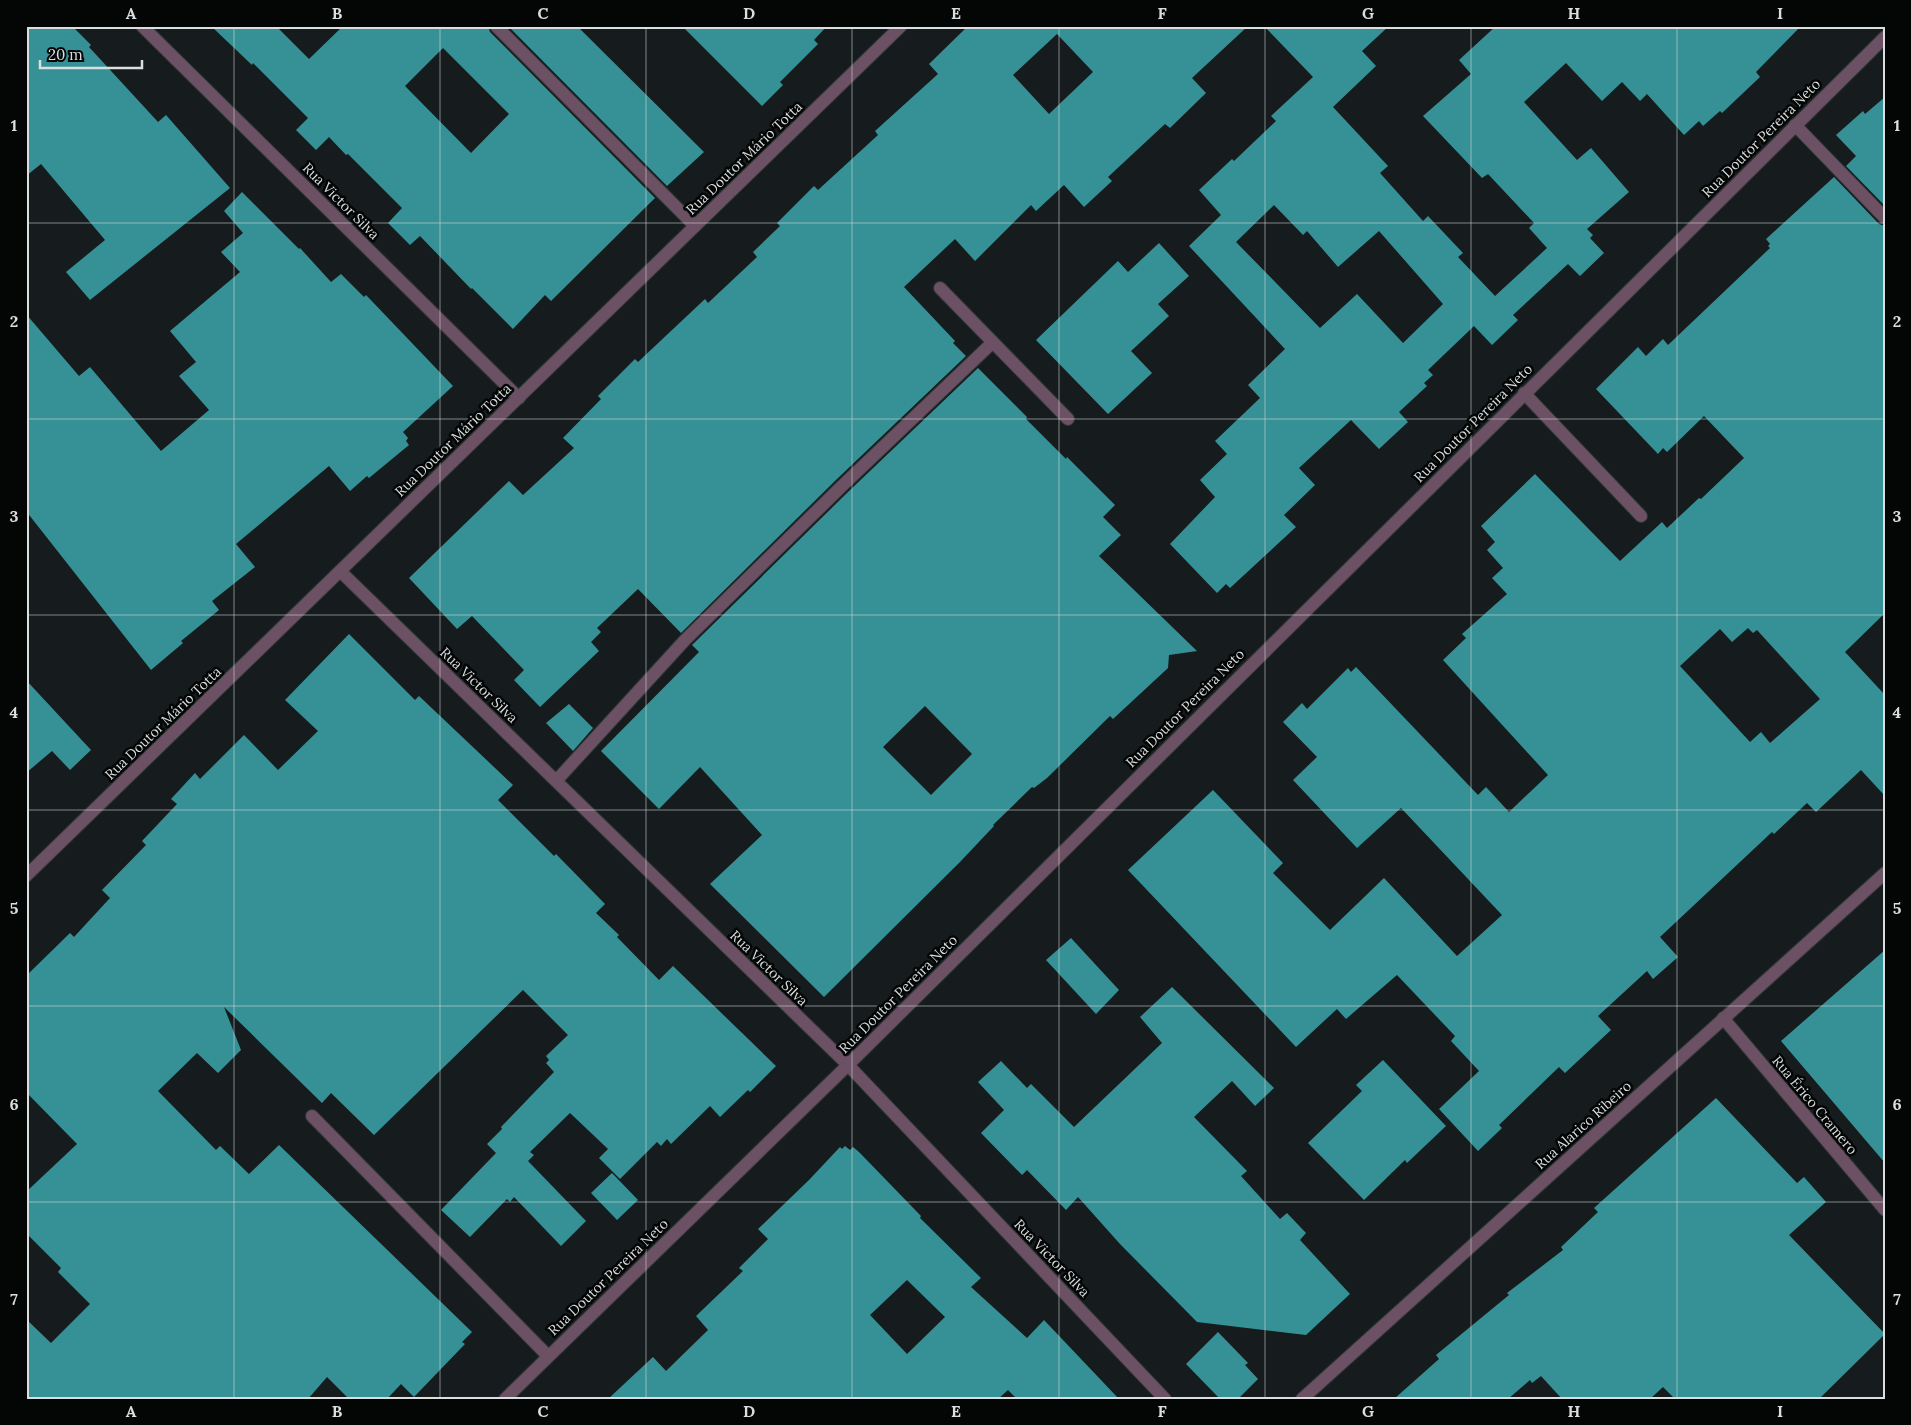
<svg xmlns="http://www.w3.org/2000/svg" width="1911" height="1425" viewBox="0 0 1911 1425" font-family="Lora,serif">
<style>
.building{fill:#369197;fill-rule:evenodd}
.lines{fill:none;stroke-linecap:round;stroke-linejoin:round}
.service-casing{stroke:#313738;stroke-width:14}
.minor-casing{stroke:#313738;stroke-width:14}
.tertiary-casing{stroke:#313738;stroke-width:14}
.service{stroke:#6c5063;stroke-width:12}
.minor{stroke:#6c5063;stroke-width:12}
.tertiary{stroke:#6c5063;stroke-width:12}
.grid{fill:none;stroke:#dadede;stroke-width:1;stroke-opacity:0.55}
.labels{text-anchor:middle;stroke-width:5;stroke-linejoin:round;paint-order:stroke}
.street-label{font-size:14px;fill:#dadede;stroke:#040606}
.neatline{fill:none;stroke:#dadede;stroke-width:2}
.grid-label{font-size:16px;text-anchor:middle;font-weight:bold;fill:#dadede}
</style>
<rect width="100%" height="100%" fill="#161c1d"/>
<path class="building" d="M26 26H72L91 45 89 47 158 122 166 115 230 188 90 300 66 272 105 240 41 164 26 176Z
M211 26H276L309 59 343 26H488L490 32 655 198 551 301 545 295 513 329 472 288 471 289 420 236 410 245 388 223 402 208 348 154 346 155 329 137 316 150 296 130 308 118 253 63 252 65ZM443 48 509 114 471 153 405 86Z
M508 26H577L704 152 667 186Z
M682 26H827L814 40 818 44 780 82 783 85 762 106Z
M968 26H1248L1192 78 1206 93 1170 128 1165 124 1108 177 1112 181 1084 207 1064 185 1036 211 1031 205 975 261 955 239 904 287 955 341 953 343 966 356 837 479 681 633 638 589 597 628 601 632 591 642 599 651 540 707 514 680 524 670 472 616 457 629 409 578 509 481 523 495 574 448 563 438 601 399 598 396 635 359 638 362 705 299 708 303 757 257 753 252 780 226 777 223 814 186 818 190 878 135 875 131 938 74 929 64ZM1057 34 1093 72 1049 114 1013 75Z
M1264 26H1389L1362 51 1376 66 1333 107 1388 166 1380 173 1423 221 1428 216 1463 253 1458 257 1495 296 1547 248 1529 228 1534 223 1488 174 1482 178 1423 116 1471 74 1459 60 1496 26H1801L1756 72 1760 77 1722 113 1720 111 1703 126 1699 121 1684 135 1647 94 1640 101 1622 82 1602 101 1566 63 1524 102 1577 160 1591 148 1629 192 1587 229 1593 235 1590 238 1604 253 1580 276 1568 264 1513 315 1518 320 1492 345 1474 326 1428 370 1433 375 1424 383 1427 386 1399 412 1408 422 1379 449 1351 420 1299 468 1315 485 1284 515 1296 527 1230 588 1226 584 1217 593 1170 544 1215 497 1200 480 1227 454 1215 441 1260 398 1248 385 1285 349 1189 246 1221 215 1199 190 1232 159 1234 161 1276 121 1271 116 1313 77ZM1274 205 1303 235 1307 231 1338 267 1379 231 1443 304 1403 343 1357 294 1320 328 1236 242Z
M1885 97V206L1846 166 1856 156 1836 135 1863 111 1865 114Z
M1834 177 1879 224 1885 226V613L1845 652 1885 695V796L1861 770 1816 812 1807 803 1774 834 1772 832 1660 937 1678 957 1653 979 1647 971 1598 1016 1611 1030 1565 1073 1559 1067 1499 1125 1502 1128 1478 1151 1439 1109 1479 1071 1451 1041 1455 1036 1397 975 1346 1019 1337 1009 1296 1047 1128 870 1213 790 1283 863 1273 873 1330 930 1384 878 1457 956 1502 915 1401 808 1357 848 1293 780 1317 757 1283 722 1302 703 1307 709 1348 668 1351 672 1356 667 1478 795 1486 787 1509 812 1548 775 1443 660 1466 638 1462 634 1507 594 1492 578 1503 568 1487 550 1495 542 1481 526 1535 474 1620 561 1662 522 1667 528 1699 498 1701 499 1744 458 1704 416 1667 452 1663 448 1658 454 1596 389 1638 347 1646 356 1663 339 1668 345 1770 248 1768 246 1770 244 1766 239ZM1748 628 1753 633 1757 630 1820 699 1770 743 1761 732 1750 742 1680 666 1720 629 1732 642Z
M242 192 299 249 300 248 331 282 341 274 364 297 366 295 453 386 403 432 408 438 406 441 409 445 369 478 367 476 350 491 329 466 236 544 255 567 212 601 219 610 181 641 183 643 151 670 26 511V314L79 376 90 367 161 451 209 410 179 376 196 362 170 331 240 272 221 252 243 233 224 211Z
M1159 243 1189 276 1158 304 1169 316 1131 351 1152 373 1108 414 1036 340 1118 261 1128 272Z
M978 368 1027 417 1026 419 1066 459 1067 457 1115 505 1103 517 1121 535 1099 556 1197 651 1169 655 1168 668 1113 719 1110 716 1047 778 1034 788 1032 787 993 825 994 826 960 862 824 997 710 884 762 835 700 767 659 809 601 751 699 652 692 645 849 491ZM925 706 972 754 931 795 883 747Z
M349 634 415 700 419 696 513 785 498 800 554 856 556 854 605 904 596 913 619 935 617 937 659 980 673 966 776 1066 750 1092 748 1090 720 1117 710 1106 671 1144 667 1139 661 1146 657 1142 620 1179 599 1158 608 1149 570 1113 530 1152 534 1155 528 1161 586 1221 561 1246 514 1197 510 1202 507 1199 470 1237 441 1210 496 1153 487 1144 502 1129 501 1127 554 1072 546 1063 549 1060 546 1056 568 1035 523 990 374 1135 331 1093 322 1103 224 1007 241 1050 218 1073 197 1053 158 1091 216 1150 220 1146 249 1174 279 1145 472 1332 462 1342 465 1344 414 1397 401 1384 387 1399H349L327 1377 308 1399H26V1319L51 1343 90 1304 58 1272 61 1268 26 1233V1192L77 1144 26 1092V976L70 933 74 937 110 898 102 890 146 845 142 841 177 804 171 799 195 773 200 779 244 735 278 770 318 731 285 700Z
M26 680 91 750 70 770 52 751 26 773Z
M569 704 593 728 573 751 546 723Z
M1071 938 1119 990 1096 1014 1046 960Z
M1885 950V1163L1781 1041Z
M1172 987 1274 1088 1255 1106 1232 1081 1194 1117 1247 1171 1241 1176 1280 1219 1287 1213 1306 1233 1300 1240 1350 1294 1306 1335 1197 1322 1120 1244 1078 1197 1066 1210 1027 1170 1022 1175 981 1133 1004 1110 978 1082 1001 1061 1027 1088 1031 1084 1074 1127 1162 1043 1140 1017Z
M1383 1060 1446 1126 1407 1163 1405 1160 1364 1200 1308 1143 1362 1091 1356 1085Z
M1716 1098 1797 1183 1804 1177 1826 1202 1789 1235 1885 1334 1819 1399H1675L1663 1387 1650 1399H1562L1541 1376 1532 1383 1530 1380 1508 1399H1394L1439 1359 1436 1355 1509 1295 1507 1293 1563 1250 1561 1247 1598 1212 1594 1208Z
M845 1146 850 1150 853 1147 859 1152 921 1216 920 1218 981 1278 971 1287 1027 1338 1044 1320 1119 1399H1017L1008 1390 998 1399H608L653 1357 666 1371 708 1330 696 1316 743 1271 739 1268 768 1239 758 1229 809 1180 840 1147 842 1149ZM907 1280 945 1317 907 1354 870 1315Z
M612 1173 638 1200 617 1220 591 1193Z
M1218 1332 1248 1363 1245 1365 1258 1379 1238 1399H1220L1186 1364Z"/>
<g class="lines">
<g class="service-casing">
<path id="service" d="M496 26 695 226
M1524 393 1641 516
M312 1116 548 1356"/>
</g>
<g class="minor-casing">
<path id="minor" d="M142 26 519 398
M1795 125 1885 218
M940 288 1068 419
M340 571 848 1065 1165 1399
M556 781 685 640 843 485 992 343
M1723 1018 1885 1210
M1302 1399 1885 873"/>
</g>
<g class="tertiary-casing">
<path id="tertiary" d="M26 876 901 26
M505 1399 848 1065 1885 37"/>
</g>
<use href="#service" class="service"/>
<use href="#minor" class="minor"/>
<use href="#tertiary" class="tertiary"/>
</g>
<path class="grid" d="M234 26V1399M440 26V1399M646 26V1399M852 26V1399M1059 26V1399M1265 26V1399M1471 26V1399M1677 26V1399M26 223H1885M26 419H1885M26 615H1885M26 810H1885M26 1006H1885M26 1202H1885"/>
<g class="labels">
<g class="street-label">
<text transform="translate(1761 138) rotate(-45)" y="5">Rua Doutor Pereira Neto</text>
<text transform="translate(744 158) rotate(-44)" y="5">Rua Doutor Mário Totta</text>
<text transform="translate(341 201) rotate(45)" y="5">Rua Victor Silva</text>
<text transform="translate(1473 423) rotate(-45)" y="5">Rua Doutor Pereira Neto</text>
<text transform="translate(453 440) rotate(-44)" y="5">Rua Doutor Mário Totta</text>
<text transform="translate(479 685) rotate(44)" y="5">Rua Victor Silva</text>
<text transform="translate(1185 708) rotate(-45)" y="5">Rua Doutor Pereira Neto</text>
<text transform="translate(163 723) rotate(-44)" y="5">Rua Doutor Mário Totta</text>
<text transform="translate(769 968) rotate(44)" y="5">Rua Victor Silva</text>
<text transform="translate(898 994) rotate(-45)" y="5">Rua Doutor Pereira Neto</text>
<text transform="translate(1815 1105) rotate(50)" y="5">Rua Érico Cramero</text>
<text transform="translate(1583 1125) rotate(-42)" y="5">Rua Alarico Ribeiro</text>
<text transform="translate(1052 1258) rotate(46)" y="5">Rua Victor Silva</text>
<text transform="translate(608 1277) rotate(-44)" y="5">Rua Doutor Pereira Neto</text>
</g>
</g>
<rect width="1911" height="1425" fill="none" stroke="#040606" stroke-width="55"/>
<path d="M40 60v8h102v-8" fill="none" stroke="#dadede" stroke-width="2.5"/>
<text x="48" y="60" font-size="15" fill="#dadede" stroke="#040606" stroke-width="4" paint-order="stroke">20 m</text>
<rect x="28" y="28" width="1856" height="1370" class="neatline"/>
<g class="grid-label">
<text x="131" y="19">A</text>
<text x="337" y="19">B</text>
<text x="543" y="19">C</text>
<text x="749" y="19">D</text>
<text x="956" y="19">E</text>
<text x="1162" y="19">F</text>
<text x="1368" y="19">G</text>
<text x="1574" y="19">H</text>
<text x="1780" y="19">I</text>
<text x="14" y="131">1</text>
<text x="1897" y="131">1</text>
<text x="14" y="327">2</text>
<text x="1897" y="327">2</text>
<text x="14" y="522">3</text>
<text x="1897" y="522">3</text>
<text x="14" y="718">4</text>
<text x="1897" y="718">4</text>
<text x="14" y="914">5</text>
<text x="1897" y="914">5</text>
<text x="14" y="1110">6</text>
<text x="1897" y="1110">6</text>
<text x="14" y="1305">7</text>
<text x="1897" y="1305">7</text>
<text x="131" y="1417">A</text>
<text x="337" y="1417">B</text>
<text x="543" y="1417">C</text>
<text x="749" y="1417">D</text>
<text x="956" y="1417">E</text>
<text x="1162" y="1417">F</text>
<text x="1368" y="1417">G</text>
<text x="1574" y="1417">H</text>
<text x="1780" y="1417">I</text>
</g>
</svg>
